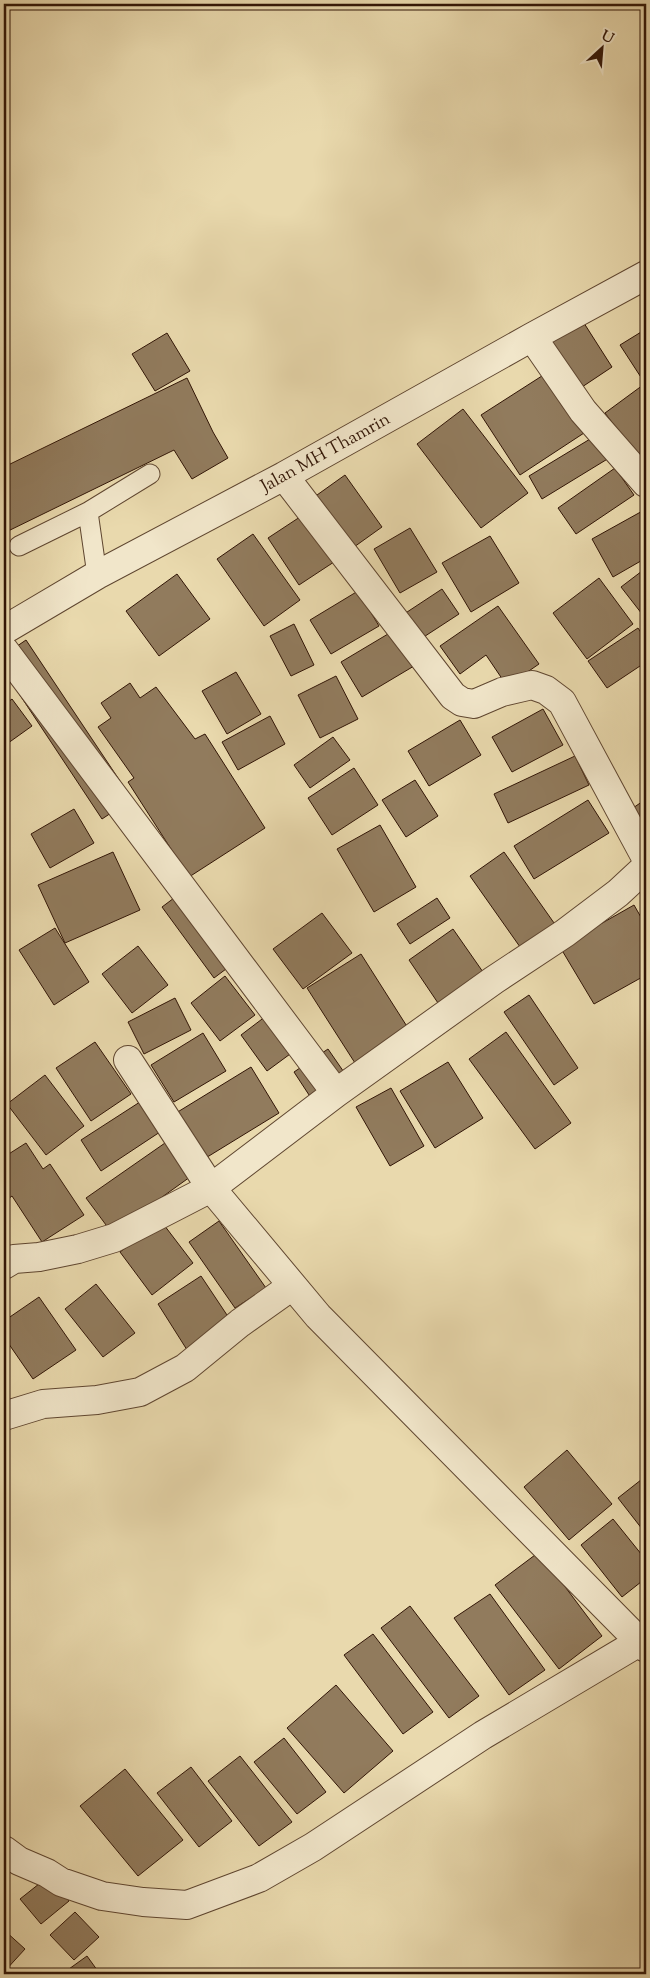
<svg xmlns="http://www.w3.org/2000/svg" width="650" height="1978" viewBox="0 0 650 1978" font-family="'Sorts Mill Goudy',serif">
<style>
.building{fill:#917b5d;stroke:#311506}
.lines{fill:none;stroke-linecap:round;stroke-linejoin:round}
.service-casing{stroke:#5f4630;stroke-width:21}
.minor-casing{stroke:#5f4630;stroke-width:30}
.service{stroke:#f1e6ca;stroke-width:19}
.minor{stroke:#f1e6ca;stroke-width:28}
.labels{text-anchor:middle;stroke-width:4;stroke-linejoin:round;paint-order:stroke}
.street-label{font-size:18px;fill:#311506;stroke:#f1e6ca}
</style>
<rect width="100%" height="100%" fill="#e9d9ad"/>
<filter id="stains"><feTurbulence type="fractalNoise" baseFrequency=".004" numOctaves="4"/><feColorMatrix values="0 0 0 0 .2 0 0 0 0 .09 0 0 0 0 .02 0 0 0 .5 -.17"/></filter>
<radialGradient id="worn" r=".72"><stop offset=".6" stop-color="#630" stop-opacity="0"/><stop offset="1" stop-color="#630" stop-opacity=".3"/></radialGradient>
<path class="building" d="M582 320 612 367 573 393 542 347Z
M646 329V385L620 345Z
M167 333 190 371 155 391 132 354Z
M545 374 584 433 520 475 481 415Z
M187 378 213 432 228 458 192 479 174 450 4 533V467Z
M643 385 646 390V468L605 413Z
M463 409 528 493 481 528 417 444Z
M600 433 614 455 542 499 529 476Z
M615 468 634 495 576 534 558 508Z
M345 475 382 527 347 552 310 500Z
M646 509V558L613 577 592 539Z
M306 513 337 560 299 585 268 538Z
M410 528 437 572 400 593 374 549Z
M253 534 300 600 264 626 217 559Z
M490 536 519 583 471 612 442 563Z
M646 568V611L642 614 621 587Z
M177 574 210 619 159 656 126 611Z
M599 578 633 624 587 659 553 613Z
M442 589 459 614 416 642 398 618Z
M358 591 379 626 331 654 310 620Z
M498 606 539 664 507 686 486 655 460 674 440 646Z
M294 624 314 665 291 676 270 636Z
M638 628 646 640V662L607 688 588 661Z
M393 631 414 666 362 697 341 662Z
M26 640 132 799 102 819 4 671V655Z
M236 672 261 714 227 734 202 691Z
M336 676 358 719 320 738 298 695Z
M130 683 140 698 156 687 195 739 205 734 265 828 189 877 128 782 134 778 98 727 111 718 101 703Z
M12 699 32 726 4 746V705Z
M543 709 563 745 512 772 492 737Z
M270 716 285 744 238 770 222 742Z
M460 720 481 755 429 786 408 751Z
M333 737 350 760 310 788 294 765Z
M575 756 589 785 508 823 494 794Z
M354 768 378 805 332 835 308 798Z
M415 780 438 816 406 837 382 800Z
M646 799V828L633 808Z
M588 800 609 833 534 879 514 846Z
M74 809 94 843 50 868 31 834Z
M380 825 416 887 374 912 337 849Z
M113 852 140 910 65 943 38 885Z
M504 852 559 930 525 954 470 876Z
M194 883 246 954 214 978 162 907Z
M437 898 450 918 410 944 397 924Z
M634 905 646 926V975L594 1004 560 947Z
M322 913 352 953 303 989 273 949Z
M55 928 89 982 54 1005 19 950Z
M453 929 483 972 438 1003 409 960Z
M138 946 168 985 132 1013 102 974Z
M361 954 408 1028 355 1063 307 988Z
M225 976 255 1015 220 1041 191 1003Z
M529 995 578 1068 554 1085 504 1012Z
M175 998 191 1030 144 1054 128 1022Z
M274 1010 301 1046 267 1071 241 1035Z
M506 1032 571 1123 535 1149 469 1059Z
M203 1033 226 1071 174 1102 151 1065Z
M95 1042 131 1094 91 1121 56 1068Z
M328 1049 348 1078 313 1101 294 1072Z
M448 1062 483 1118 435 1148 400 1091Z
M251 1067 279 1113 204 1159 176 1113Z
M45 1075 84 1126 46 1155 7 1104Z
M391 1088 424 1146 390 1166 356 1107Z
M143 1100 163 1130 101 1171 81 1140Z
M26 1143 43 1169 50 1164 84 1215 42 1242 12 1196 4 1202V1157Z
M165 1143 190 1177 112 1233 86 1198Z
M161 1221 193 1263 152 1295 120 1252Z
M219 1221 266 1288 235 1308 189 1242Z
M201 1276 233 1324 189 1353 158 1304Z
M96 1284 135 1333 103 1357 65 1309Z
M39 1297 76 1350 33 1379 4 1337V1321Z
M567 1450 612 1504 569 1540 524 1487Z
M646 1476V1534L618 1498Z
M613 1519 646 1560V1578L622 1597 581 1545Z
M539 1552 602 1636 559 1669 495 1585Z
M490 1594 545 1670 509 1695 454 1618Z
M410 1606 479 1696 449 1718 381 1628Z
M373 1634 433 1712 403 1734 344 1655Z
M336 1685 393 1751 344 1793 287 1728Z
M284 1738 326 1792 297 1814 254 1762Z
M240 1756 292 1822 259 1846 208 1781Z
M191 1767 232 1821 199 1847 157 1793Z
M125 1769 183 1840 138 1876 80 1806Z
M49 1876 69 1901 41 1924 20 1899Z
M75 1912 99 1937 74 1960 50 1935Z
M4 1930 25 1949 4 1972Z
M87 1956 100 1974H62Z"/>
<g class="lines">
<g class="service-casing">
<path id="service" d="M19 546 88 512
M97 575 88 512 150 474"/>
</g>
<g class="minor-casing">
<path id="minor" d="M532 337 583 411 646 483
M284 476 453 696 462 702 474 704 502 692 532 685 546 690 562 702 646 858
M4 630 97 575 284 476 532 337 646 275
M4 650 336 1093
M128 1060 211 1188 318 1316 646 1648
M4 1265 14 1259 39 1257 78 1249 114 1238 211 1188 336 1093 494 980 565 933 618 893 646 867
M4 1416 43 1404 97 1400 140 1392 185 1368 240 1323 292 1286
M4 1850 19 1861 47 1873 61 1882 102 1896 143 1902 187 1905 259 1878 313 1847 483 1735 646 1638"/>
</g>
<use href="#service" class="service"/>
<use href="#minor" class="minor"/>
</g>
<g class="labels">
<g class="street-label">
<text transform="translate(325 452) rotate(-29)" y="6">Jalan MH Thamrin</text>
</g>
</g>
<rect width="650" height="1978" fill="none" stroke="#e9d9ad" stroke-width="20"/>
<rect x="5" y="5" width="640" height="1968" fill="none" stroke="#311506" stroke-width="2.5"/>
<rect x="10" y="10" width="630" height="1958" fill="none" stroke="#311506"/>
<g transform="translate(602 48) rotate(26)" stroke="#f1e6ca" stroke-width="4" paint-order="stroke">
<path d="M0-4L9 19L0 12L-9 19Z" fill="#311506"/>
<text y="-8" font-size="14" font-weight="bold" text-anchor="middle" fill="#311506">U</text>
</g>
<rect width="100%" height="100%" filter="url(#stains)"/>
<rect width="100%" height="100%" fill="url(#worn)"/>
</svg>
